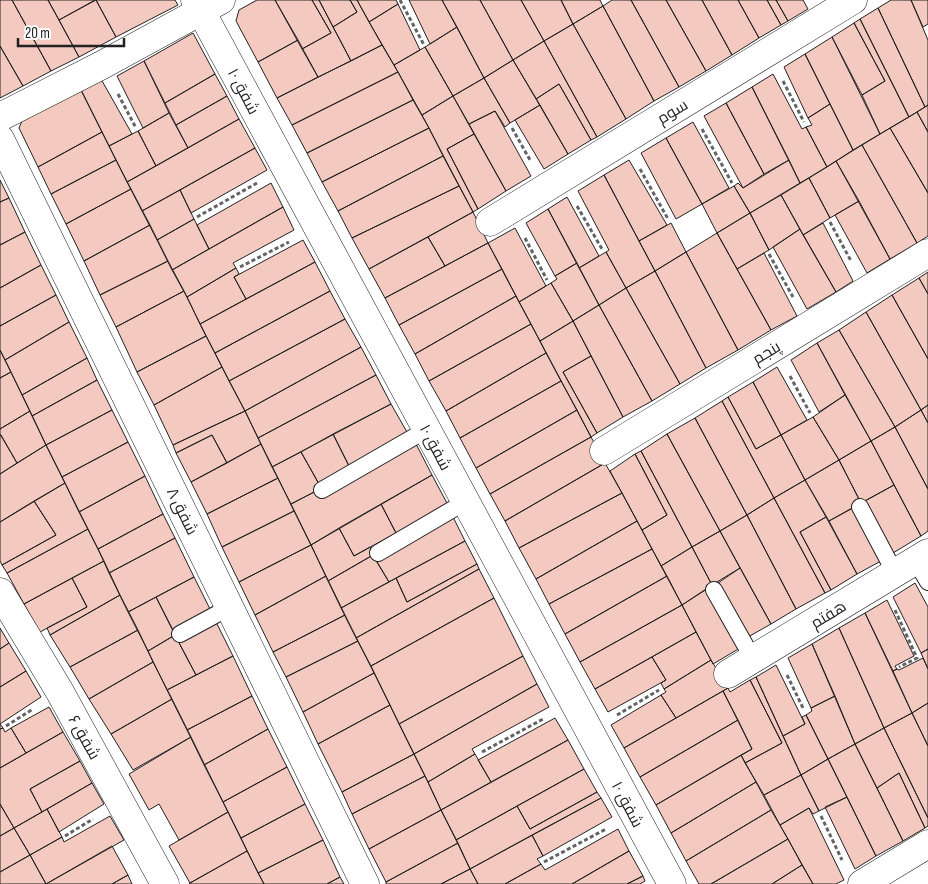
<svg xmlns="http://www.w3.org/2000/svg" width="928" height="884" viewBox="0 0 928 884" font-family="'Sofia Sans Condensed',Cairo,sans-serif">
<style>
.building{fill:#f3c9c0;stroke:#222}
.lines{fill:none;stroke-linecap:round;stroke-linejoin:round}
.lane-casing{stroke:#222;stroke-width:18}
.street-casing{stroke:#222;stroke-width:29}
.path{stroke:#646464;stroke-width:3;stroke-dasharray:4 2.5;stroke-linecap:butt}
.lane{stroke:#fff;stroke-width:16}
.street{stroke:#fff;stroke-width:28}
.labels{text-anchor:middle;stroke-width:4;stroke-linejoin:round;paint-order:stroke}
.street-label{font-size:16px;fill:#222;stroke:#fff}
</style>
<rect width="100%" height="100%" fill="#fff"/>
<path class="building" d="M0 0H12L51 71 23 86 0 46Z
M12 0H48L79 57 51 71Z
M48 0H95L59 20Z
M96 0H175L178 5 116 37Z
M96 0 116 37 79 57 59 20Z
M257 0H275L298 40 258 62 236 21 239 10Z
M275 0H312L331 33 302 49Z
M312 0H319L351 61 318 77 302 49 331 33Z
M319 0H350L357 12 333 27Z
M350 0H357L382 45 351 61 333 27 357 12Z
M357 0H396L398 4 369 22Z
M409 0H442L457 27 430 44Z
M442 0H480L513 60 484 78Z
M480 0H521L544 41 513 60Z
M521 0H561L573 24 544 41Z
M561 0H600L603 6 573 24Z
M612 0H631L679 87 654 101 603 6Z
M631 0H666L706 71 679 87Z
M666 0H702L732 55 706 71Z
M702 0H738L759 38 732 55Z
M738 0H767L781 25 759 38Z
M767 0H776L788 21 781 25Z
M776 0H803L808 9 788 21Z
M891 0H911L928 40V105L925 107 878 8Z
M911 0H928V24L923 27Z
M398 4 420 50 394 65 369 22Z
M603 6 654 101 626 119 573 24Z
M878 8 925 107 909 117 860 19Z
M860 19 909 117 880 134 862 95 885 81 854 23Z
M854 23 885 81 862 95 832 37Z
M573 24 626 119 597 137 544 41Z
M457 27 484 78 453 96 425 47Z
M193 33 215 74 165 103 144 61Z
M832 37 880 134 853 150 805 54Z
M298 40 318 77 277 98 258 62Z
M544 41 597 137 591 140 559 84 536 99 513 60Z
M382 45 398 72 292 125 277 98Z
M0 46 23 86 0 98Z
M425 47 453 96 422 115 394 65Z
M805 54 830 104 808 118 784 67Z
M513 60 540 105 510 123 484 78Z
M144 61 169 113 143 128 117 76Z
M398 72 413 100 307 153 292 125Z
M215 74 227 96 176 125 165 103Z
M773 74 802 129 806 127 827 167 800 183 752 87Z
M484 78 510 123 505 127 495 111 469 124 453 96Z
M101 79 132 134 109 146 81 90Z
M559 84 591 140 568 154 536 99Z
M752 87 789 160 764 174 726 103Z
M81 90 102 132 38 167 19 128 22 121Z
M227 96 239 119 188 148 176 125Z
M453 96 474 134 447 149 478 209 473 212 422 115Z
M413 100 429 128 322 182 307 153Z
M726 103 764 174 743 188 704 116Z
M830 104 853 150 827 167 806 127 812 125 808 118Z
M540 105 568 154 544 169 515 120Z
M928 105V132L917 112Z
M495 111 531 176 506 191 469 124Z
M917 112 928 132V193L890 128Z
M169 113 188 148 156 166 138 131Z
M239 119 255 148 142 211 127 182Z
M693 122 729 188 702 204 666 138Z
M429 128 443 156 338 211 322 182Z
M890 128 928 193V236L917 243 862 145Z
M138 131 156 166 127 182 109 146Z
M102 132 116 160 51 194 38 167Z
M474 134 506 191 478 209 447 149Z
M666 138 702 204 676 219 641 153Z
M862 145 917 243 890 259 836 161Z
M255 148 267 170 191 213 180 190Z
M443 156 459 186 352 238 338 211Z
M116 160 131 189 66 224 51 194Z
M629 160 667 225 639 241 604 175Z
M789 160 800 183 750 213 734 186 738 183 743 188Z
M836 161 859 201 830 218 809 178Z
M604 175 655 271 626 288 606 252 609 250 578 191Z
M809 178 830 218 803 235 781 195Z
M0 180 9 198 0 202Z
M271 183 283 207 209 249 197 225Z
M459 186 473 212 369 269 352 238Z
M734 186 750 213 717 233 702 204Z
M131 189 150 225 84 261 66 224Z
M180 190 194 219 157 240 142 211Z
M781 195 800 229 769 250 750 213Z
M567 197 599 256 579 268 548 209Z
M9 198 25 232 0 245V202Z
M859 201 890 259 867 273 835 215Z
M283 207 294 230 233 263 236 268 187 297 172 270Z
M548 209 577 263 555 276 526 223Z
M473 212 488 243 445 266 428 237Z
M750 213 769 250 737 269 717 233Z
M194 219 209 249 172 270 157 240Z
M671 223 686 252 655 271 639 241Z
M823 223 853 281 836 292 803 235Z
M150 225 168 261 100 295 84 261Z
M515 228 546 286 519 302 488 243Z
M800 229 836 292 807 309 773 247Z
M25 232 41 265 0 288V245Z
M717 233 771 330 738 350 686 252Z
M428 237 445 266 385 298 369 269Z
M303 240 315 262 246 299 234 277Z
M488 243 502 269 399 325 385 298Z
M606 252 626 288 599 305 579 268Z
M686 252 738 350 706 368 655 271Z
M764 253 797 316 771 330 737 269Z
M168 261 184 291 116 327 100 295Z
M315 262 330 291 215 353 200 324Z
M577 263 599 305 573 321 551 283 557 279 555 276Z
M41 265 56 295 0 326V288Z
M236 268 239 274 234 277 246 299 200 324 187 297Z
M502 269 516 296 415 354 399 325Z
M655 271 706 368 680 384 626 288Z
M928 272V294L919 278Z
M919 278 928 294V359L892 295Z
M551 283 573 321 540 341 519 302Z
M626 288 680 384 652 401 599 305Z
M184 291 206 336 137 372 116 327Z
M330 291 345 319 229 381 215 353Z
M56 295 69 322 5 360 0 350V326Z
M892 295 928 359V405L921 410 866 312Z
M516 296 531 324 429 381 415 354Z
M599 305 652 401 623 417 573 321Z
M866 312 921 410 895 427 839 330Z
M345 319 361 347 245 411 229 381Z
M573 321 591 356 563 372 597 433 591 437 540 341Z
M69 322 87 358 22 395 5 360Z
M531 324 546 353 446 411 429 381Z
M839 330 895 427 871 441 817 343Z
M206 336 222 367 154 405 137 372Z
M817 343 845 395 819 412 791 360Z
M361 347 376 375 258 438 245 411Z
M0 350 11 372 0 378Z
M546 353 561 381 460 438 446 411Z
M591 356 623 417 597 433 563 372Z
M87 358 97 380 32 416 22 395Z
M222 367 245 411 173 445 154 405Z
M777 367 807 420 781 435 753 382Z
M11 372 30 411 0 429V378Z
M376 375 391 404 272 467 258 438Z
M97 380 112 410 46 445 32 416Z
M561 381 577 410 476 468 460 438Z
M753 382 781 435 756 449 728 397Z
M845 395 871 441 839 460 813 417Z
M728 397 756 449 781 435 805 480 774 498 722 401Z
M722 401 774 498 747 515 695 418Z
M391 404 407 432 349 466 333 434Z
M928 405V423L921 410Z
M112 410 128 442 62 477 46 445Z
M577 410 591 437 490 494 476 468Z
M921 410 928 423V489L895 427Z
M30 411 46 445 17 463 0 434V429Z
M245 411 261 444 227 463 212 435 176 453 173 445Z
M813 417 839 460 805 480 781 435Z
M695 418 747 515 720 531 667 434Z
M895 427 928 489V531L921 536 871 441Z
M333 434 349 466 319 484 301 452Z
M667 434 720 531 692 547 641 451Z
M1 435 17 463 0 474V435Z
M212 435 227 463 191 482 176 453Z
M591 437 605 463 505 521 490 494Z
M871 441 894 485 861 503 839 460Z
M128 442 145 476 79 512 62 477Z
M261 444 278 478 207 514 191 482Z
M416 444 432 475 311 545 291 504 318 490Z
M46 445 65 483 0 522V474Z
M641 451 692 547 661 566 642 530 667 515 635 454Z
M301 452 319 484 318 490 291 504 272 467Z
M635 454 667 515 642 530 610 471Z
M839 460 861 503 829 521 805 480Z
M605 463 622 493 519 548 505 521Z
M432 475 448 505 396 533 381 504Z
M145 476 163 514 98 549 79 512Z
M278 478 294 511 222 547 207 514Z
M805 480 826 517 800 532 831 590 825 593 774 498Z
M65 483 88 529 7 573 2 565 56 535 34 501Z
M894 485 921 536 893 553 865 501Z
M622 493 637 521 536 579 519 548Z
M774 498 825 593 796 609 747 515Z
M34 501 56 535 2 565 0 561V522Z
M381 504 396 533 354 556 339 528Z
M853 508 881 561 857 574 829 521Z
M294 511 311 545 239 582 222 547Z
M163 514 175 538 109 573 98 549Z
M747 515 796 609 771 624 720 531Z
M453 517 465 541 389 582 375 559Z
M826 517 857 574 831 590 800 532Z
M637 521 652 549 549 604 536 579Z
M339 528 354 556 370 547 373 555 328 581 311 545Z
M88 529 104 561 24 604 7 573Z
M720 531 740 568 712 585 692 547Z
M175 538 194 577 128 612 109 573Z
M465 541 477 564 407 602 396 578Z
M311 545 326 576 255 615 239 582Z
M692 547 712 585 682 605 661 566Z
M652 549 667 576 565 634 549 604Z
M373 555 389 582 341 608 328 581Z
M104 561 120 595 50 635 47 628 87 607 72 578Z
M477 564 479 569 356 638 341 608 396 578 407 602Z
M740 568 771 624 748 637 718 583Z
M479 569 494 598 371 666 356 638Z
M326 576 345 615 273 652 255 615Z
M667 576 682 605 580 662 565 634Z
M194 577 211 611 173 630 156 597Z
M72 578 87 607 40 632 24 604Z
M915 583 928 607V649L921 653 893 597Z
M707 589 740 648 713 664 682 605Z
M120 595 138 630 70 667 50 635Z
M156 597 175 635 148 651 128 612Z
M494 598 523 656 399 724 371 666Z
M887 600 914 656 895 666 897 669 893 671 865 613Z
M682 605 696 632 595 689 580 662Z
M865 613 912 713 884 728 839 628Z
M345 615 358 641 286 677 273 652Z
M216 622 233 656 196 675 178 641Z
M0 628 9 643 0 649Z
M839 628 884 728 855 744 812 644Z
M138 630 153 662 89 699 70 667Z
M696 632 711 660 664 689 661 683 666 680 652 657Z
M175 635 196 675 167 690 148 651Z
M358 641 374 673 303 712 286 677Z
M9 643 26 671 0 687V649Z
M812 644 835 696 811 708 788 658Z
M928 649V669L921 653Z
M233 656 252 696 187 730 167 690Z
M523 656 537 684 414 754 399 724Z
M652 657 666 680 608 712 595 689Z
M923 658 928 669V703L912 713 893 671 897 669 899 670Z
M711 660 728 688 676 718 661 695 666 692 664 689Z
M153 662 172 699 111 734 89 699Z
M776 665 805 724 783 736 756 677Z
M26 671 41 697 0 724 3 728 0 729V687Z
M374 673 390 705 318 744 303 712Z
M756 677 801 775 764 795 745 763 782 743 750 680Z
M750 680 782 743 745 763 741 755 752 749 723 691 728 688 730 692Z
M537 684 549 707 472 749 475 754 428 782 414 754Z
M723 691 738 720 640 777 624 748Z
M661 695 676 718 624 748 611 725Z
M252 696 268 729 204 765 187 730Z
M835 696 855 744 828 759 806 715 812 711 811 708Z
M172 699 191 737 133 770 111 734Z
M928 703V746L912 713Z
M390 705 414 754 342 792 318 744Z
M49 707 63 732 26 753 11 728Z
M912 713 928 746V818L884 728Z
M806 715 828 759 801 775 783 736 805 724 802 717Z
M555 718 568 740 491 782 478 760Z
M738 720 752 749 656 805 640 777Z
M3 728 5 732 11 728 26 753 0 768V729Z
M884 728 928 818V826L925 828 899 773 877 788 855 744Z
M268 729 287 767 223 802 204 765Z
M63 732 80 761 30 789 42 812 14 828 0 804V768Z
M191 737 228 812 179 840 159 804 149 810 129 774Z
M568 740 584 769 456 840 441 810Z
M855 744 903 841 876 856 828 759Z
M414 754 425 776 352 814 342 792Z
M475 754 491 782 441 810 428 782Z
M741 755 756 782 671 833 656 805Z
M828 759 847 797 819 811 801 775Z
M80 761 92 783 42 812 30 789Z
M287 767 305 804 241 838 223 802Z
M584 769 597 792 530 829 517 806Z
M899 773 925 828 903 841 877 788Z
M801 775 819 811 813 814 809 808 780 825 764 795Z
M425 776 441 810 369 849 352 814Z
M756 782 771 810 686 861 671 833Z
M92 783 104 804 59 832 47 809Z
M597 792 601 798 470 869 456 840 517 806 530 829Z
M847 797 876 856 855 869 825 807Z
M601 798 612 817 543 856 532 835Z
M0 804 14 828 0 836Z
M305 804 323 840 258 873 241 838Z
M809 808 844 880 836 884H813L780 825Z
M47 809 62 837 30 855 14 828Z
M441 810 458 843 386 882 369 849Z
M771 810 788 839 711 884H699L686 861Z
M228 812 247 851 190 883 169 846Z
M110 816 124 840 46 884 30 855 62 837 64 842Z
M14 828 30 855 0 872V836Z
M618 829 629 851 572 884H505L541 864 545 870Z
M532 835 543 856 537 859 541 864 505 884H478L470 869Z
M788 839 802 865 772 884H711Z
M323 840 340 877 327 884H264L258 873Z
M458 843 470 869 441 884H386V882Z
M112 846 128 875 112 884H46Z
M247 851 264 884H189L190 883Z
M629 851 643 876 627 884H572Z
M30 855 46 884H0V872Z
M802 865 813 884H772Z
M470 869 478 884H441Z
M128 875 132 884H112Z
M643 876 645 881 640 884H627Z
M340 877 344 884H327Z"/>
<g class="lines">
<g class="lane-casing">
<path id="lane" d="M322 490 426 430
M860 507 895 573
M378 553 465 502
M915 560 928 582
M714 590 753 659
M180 634 230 607"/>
</g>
<g class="street-casing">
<path id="street" d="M195 0 672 884
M0 117 102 65 221 0
M0 139 365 884
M490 222 853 0
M604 451 928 253
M0 592 60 692 165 884
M728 674 928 553
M862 884 928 844"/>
</g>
<path class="path" d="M400 0 424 45
M783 81 804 122
M118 94 136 128
M512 128 530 160
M702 129 732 183
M640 169 668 219
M577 206 602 249
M197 217 257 183
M830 222 851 261
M525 238 547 280
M769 254 793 297
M240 267 289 242
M790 376 810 413
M895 610 917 658 899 667
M787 675 804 710
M617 715 659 690
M6 726 33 709
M482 752 545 718
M821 816 842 860
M65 836 93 819
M544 862 606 829"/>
<use href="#lane" class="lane"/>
<use href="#street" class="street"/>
</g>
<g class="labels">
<g class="street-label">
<text transform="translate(244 91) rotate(62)" y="6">شفق ۱۰</text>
<text transform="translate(672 111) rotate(-31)" y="6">سوم</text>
<text transform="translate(766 352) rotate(-31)" y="6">پنجم</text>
<text transform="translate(436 447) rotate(62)" y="6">شفق ۱۰</text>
<text transform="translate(183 511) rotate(64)" y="6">شفق ۸</text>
<text transform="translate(828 614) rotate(-31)" y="6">هفتم</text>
<text transform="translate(85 737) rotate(61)" y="6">شفق ۶</text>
<text transform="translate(628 804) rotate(62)" y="6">شفق ۱۰</text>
</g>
</g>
<path d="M18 38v8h106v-8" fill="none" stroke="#222222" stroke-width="2.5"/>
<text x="25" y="38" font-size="15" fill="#222222" stroke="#ffffff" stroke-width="4" paint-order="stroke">20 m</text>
</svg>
